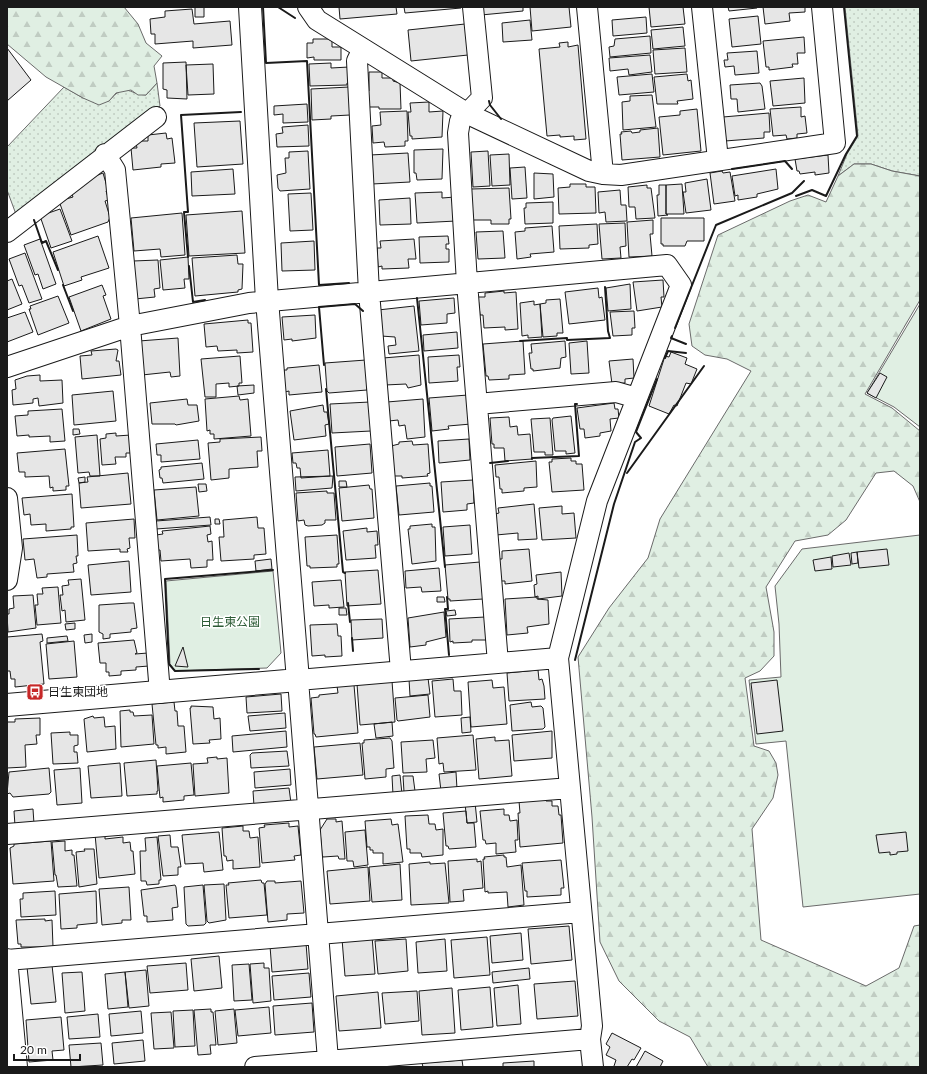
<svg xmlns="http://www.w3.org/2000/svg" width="927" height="1074" viewBox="0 0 927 1074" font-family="Lato,'Noto Sans JP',sans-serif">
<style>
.grass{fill:url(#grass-dots);stroke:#6a6a6a}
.forest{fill:url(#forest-firs);stroke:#6a6a6a}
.park{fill:#e0efe3;stroke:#6a6a6a}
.building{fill:#e6e6e6;stroke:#1a1a1a}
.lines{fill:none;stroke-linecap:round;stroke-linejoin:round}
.minor-casing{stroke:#1a1a1a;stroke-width:22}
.tertiary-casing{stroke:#1a1a1a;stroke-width:24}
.minor{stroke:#fff;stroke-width:20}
.tertiary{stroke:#fff;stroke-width:22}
.wall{stroke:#1a1a1a;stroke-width:2}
.labels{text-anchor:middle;stroke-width:3;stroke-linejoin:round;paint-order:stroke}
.park-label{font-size:12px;fill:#2b5a34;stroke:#fff}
.poi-label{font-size:12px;fill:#1a1a1a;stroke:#fff;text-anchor:start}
</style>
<defs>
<pattern id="grass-dots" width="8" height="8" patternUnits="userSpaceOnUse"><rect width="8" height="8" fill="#e0efe3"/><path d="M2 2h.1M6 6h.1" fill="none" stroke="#c0ccc2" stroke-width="1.8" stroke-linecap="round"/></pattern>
<pattern id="forest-firs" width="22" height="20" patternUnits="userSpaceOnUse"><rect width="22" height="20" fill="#e0efe3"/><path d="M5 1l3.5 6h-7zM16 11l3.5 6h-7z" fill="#c0ccc2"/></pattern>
</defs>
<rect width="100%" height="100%" fill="#fff"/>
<path class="grass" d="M845 7H920V176L892 171 871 164H854L838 176 847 154 858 136Z
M157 83 160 106 124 132 17 217 7 190V147L64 87 83 98 109 101C126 81 127 94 146 95Z"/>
<path class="forest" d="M7 7H124L138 24 146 43 162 56 154 66 157 83 146 95H138L131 90 116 93 109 101 99 105 83 98 46 77 7 44Z
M854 164H871L892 171 920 176V300L865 394 892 408 920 431V502L913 486 894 471 876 473 846 520 828 535 795 541 766 587 774 632V656L760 671 745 678 754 746 769 751 776 763 778 775 773 798 752 829 761 940 866 986 899 968 914 926 920 925V1067H708L690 1037 659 1021 619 981 600 942 592 817 578 657 609 608 648 558 660 519 751 371 727 359 705 355 692 346 689 324 718 235 790 201 808 195 826 202 838 176Z"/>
<path class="park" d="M920 304V427L894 407 867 393Z
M920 535V894L803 907 786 741 756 744 749 680 781 677 779 624 775 586 802 549Z
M273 571 281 653 267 668 175 671 170 664 166 581Z"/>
<path class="building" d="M195 7H204V17H195Z
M339 7H396L397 14 340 19Z
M404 7H461V8L405 13Z
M480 7H523V11L481 15Z
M530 7H569L571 27 532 31Z
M649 7H683L685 24 651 27Z
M728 7H756L757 8 729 11Z
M763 7H805V12L789 13 790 21 765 24Z
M192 9 194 24 230 21 232 45 193 48V41L155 44V34H151L150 19 165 17V11Z
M758 16 761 44 732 47 729 19Z
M646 17 647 33 613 36 612 20Z
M530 20 532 40 503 42 502 23Z
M465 24 468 55 411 61 408 30Z
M683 27 685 46 653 49 651 30Z
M650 36 651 53 610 57 609 47 614 46 615 39Z
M804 37 805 53H797L798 64H792L793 67 769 70V67H766L763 41Z
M313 39H328L332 41V47H341V60H314V57L307 58V43H313Z
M568 42V47L578 45 586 139 574 140V136L560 137V135L547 136 539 49 560 47 559 43Z
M7 48 31 80 7 101Z
M685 48 687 72 655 74 653 50Z
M757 51 759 73 735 75 734 66 725 67 724 60H728L727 53Z
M650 55 652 72 629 75 628 69 610 71 609 58Z
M186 62 187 99 167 98V90L163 89V63Z
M331 63V68L349 67 350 83H347V85L310 86 309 64Z
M213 64 214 94 188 95 186 65Z
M369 72H382V78H393V81L400 83 401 109H379V107H366V91H369Z
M652 74 654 92 619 95 617 77Z
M687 74 688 81 691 80 693 99 677 101 678 104H657L654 77Z
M804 78 805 103 773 106 770 81Z
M760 83 762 86 765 109 738 112 737 99H731L730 85Z
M349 87 350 115 331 116V119L312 120 311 89Z
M652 95 656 127 623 130 622 102 630 101V96Z
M429 102V112L443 111 442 137 412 139V136H410L408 112H411L410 103Z
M307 104 308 122 283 123V114L274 115V106Z
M801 107V117L805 116 807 133 797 134V138L787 139 786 135 773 136 770 109Z
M697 109 701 151 663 155 659 117 680 115V111Z
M407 111 408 141H405V146L385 147 384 142 373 143 372 126 381 125 380 112Z
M769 113 770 132H764V138L725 141 723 117Z
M240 121 243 164 197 167 194 123Z
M308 125 309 146 277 147 276 134 283 133 282 127Z
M658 128 660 157 622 160 620 134H622L621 132 631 131 632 133 640 132V130Z
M166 133 167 139 172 138 175 163 161 164V167L133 170 131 148H137L136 143 140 141H148V135Z
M443 149 442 179 417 180 416 173H414V150Z
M308 151 310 189 280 191 278 188 277 175 286 173 285 158H289V152Z
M488 151 490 186 473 187 471 152Z
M408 153 410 182 372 184 370 155Z
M509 154 510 185 492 186 490 155Z
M828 155 829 173 815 175V172L800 174 799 171H797L795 159Z
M525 167 527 198 512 199 510 168Z
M233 169 235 194 192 196 191 172Z
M776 169 778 189 757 194V197L738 200V195L735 196 732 176Z
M722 171 723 173 730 172 735 201 714 204 710 173Z
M103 173 108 190 106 191 109 200 105 201 110 217 108 222 71 235 59 201 73 197 70 190 85 180Z
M534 173 553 174 554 197 534 199Z
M707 179 711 210 686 213 683 192H686L685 183Z
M570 184H586V187H595L596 213 559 214 558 188 570 187Z
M682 184 684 214H666V185Z
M647 185V188H651L655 218 636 219 635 207H629L628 187Z
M659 185H666V214L668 215 658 216 657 195H659Z
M509 188 511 219H509V224H491V220H473L471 189Z
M620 190 621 205H626L627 221 606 222 605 212 599 213 598 192Z
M442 192V198L455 197 456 221 417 223 415 193Z
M311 193 313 230 290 231 288 194Z
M410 198 411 224 380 225 379 200Z
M553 202V223L525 224 524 208H526V203Z
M60 209 72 241 51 248 40 216Z
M242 211 245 253 189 256 186 215Z
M182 213 185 255 161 257 160 249 134 251 131 218Z
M661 218H704V241H687L685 246H663V244H661Z
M653 220V234H650L652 256 629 257 627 222Z
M625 223 626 246 620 247 621 258 602 259 599 224Z
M597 224 598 244 589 245V248L560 249 559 226Z
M552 226 554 252 530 254 531 257 517 259 515 232 525 231V228Z
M503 231 505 258 478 259 476 232Z
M98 236 109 268 81 277 82 280 64 286 53 252Z
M448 236 449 244H446V249H449V262L420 263 419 237Z
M40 239 56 284 43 289 38 274 35 275 24 245Z
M414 239 416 259H408L409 268 382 269V266L378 267 377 248H381L380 241Z
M314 241 315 270 282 271 281 243Z
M25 253 42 299 29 303 22 285 19 286 9 259Z
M237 255 238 264H243L242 289 238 290V292L195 296 192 258Z
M188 257 189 279H184L185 288 163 290 160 260Z
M158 260 160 288 154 289 155 297 135 299 133 261Z
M12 279 22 304 7 310V281Z
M663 280 664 297H661L662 307 637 311 633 282Z
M630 284 631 309 608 311 606 288Z
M102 285 106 295 103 296 111 319 81 331 69 297Z
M598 288 599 298 602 297 605 320 569 324 565 292Z
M504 291V293L516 292 518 329 505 330V327L484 328 483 315H480L478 297H485V293Z
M58 296 69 323 38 335 29 309H31L30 306Z
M454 298 455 313 447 314V323L421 325 419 301Z
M560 299 563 333H557V336L543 337 540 304 546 303V300Z
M534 301V305L540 304 542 337 528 338V335L522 336 520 303Z
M414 306 419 351 389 354 388 346 396 345 395 337 381 336 378 310Z
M634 311 635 328H632V335L613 336 610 312Z
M25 312 33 332 7 342V318Z
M315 315 316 338 292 341V339L284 340 282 317Z
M248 320V323H251L253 352 237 353V350L218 351 217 346 206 347 204 324Z
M457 332 458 348 424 351 423 335Z
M178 338 180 376 171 377 170 372 142 375 139 341Z
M523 341 525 374 509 375V379L489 380 488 376H486L483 344Z
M565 341 566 357 561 358 560 368 533 371V369H531L529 353H532L531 344Z
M587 341 589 373 571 374 569 343Z
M116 349 118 350 116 361H119L121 375 82 379 80 356 92 355 91 351Z
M671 352 687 358 685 364 697 369 691 384 686 383 677 406 674 405 669 414 649 406 665 356 669 357Z
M419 355 421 385 408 388 406 384 385 385 383 358Z
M459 355 460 367H457L458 381 429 383 428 357Z
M240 356 242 383H239V386L229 387V383L216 384V397H205L201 359Z
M633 359 634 378 625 379V383L612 384 609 361Z
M366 360 367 390 329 393 327 391 325 363Z
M319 365 322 392 289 395V391L285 392 284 370H287V368Z
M880 373 887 377 876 398 867 393Z
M40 375V381L62 380 63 403 39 406 38 398 33 399V403L13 405 12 390 16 389 15 380 27 376Z
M254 385V393L238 395 237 386Z
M113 391 116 421 74 425 72 395Z
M468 395 471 424 448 426 449 429 432 431 429 398Z
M239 396 240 400 248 399 251 436 214 439V434H210V430L207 431 205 399Z
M187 399 188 405H197L199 421 176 425 175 424H152L150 403Z
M423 399 425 437 407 439 405 425 399 426 398 420 389 421 387 402Z
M370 402 371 431 332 433 330 404Z
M614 403 615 409H618L619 418 610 419 611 431 600 433V436L585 438 584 429H580L577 408Z
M323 405 324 412H327L329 424 325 425 326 436 294 440 290 411Z
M62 409 65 441 50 442V436L29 437V435L17 436 15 416 28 415V411Z
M571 416 575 453 566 454V451H555L552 420 553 418Z
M509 417 510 427 517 426 518 435 530 434 532 459 505 461 504 448H494V444H492L490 418Z
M550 418 553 455H545V452H534L531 419Z
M73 429H79L80 434 73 435Z
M116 433V436L131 435 132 453H126V457H115L116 464 102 465 100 439 106 438V434Z
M97 435 100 476H90L89 472 78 473 75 437Z
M261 437 262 451H257L258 467 229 469V478L211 480 208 443 220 442V439Z
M469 439 470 460 439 463 438 441Z
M198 440 200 459 161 462V455H157L156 444Z
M412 441 413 445 428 444 430 473 427 474 428 476 402 478V476H393L391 446 399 444V442Z
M370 444 372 473 337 476 335 447Z
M65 449 69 486H66V490L53 491V487L50 488 49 476 25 477V472H19L17 453Z
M328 450 330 476 301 478 300 468H297L296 463H293L292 453Z
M571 458V461H576V464H582L584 490 552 492 549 462H552V459Z
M536 461 537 487 524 488V491L502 493V489H500L499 477H496L495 465Z
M202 463 204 479 163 483 162 478H160L159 470 161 469V467Z
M128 473 131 504 81 508 79 483 88 482 87 477Z
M333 476 332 488 296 491 295 477Z
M85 477V482L79 483 78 478Z
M473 480 474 503 467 504V510L443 512 441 482Z
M339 481H346L347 487H339Z
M430 483V486H432L434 512 399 515 396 486Z
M198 484H206L207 491 199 492Z
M369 485 370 489H372L374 518 342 521 339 488Z
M196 487 199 516 157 520 154 490Z
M327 491V493H334L336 520H325V523L322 525 308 526 305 525 304 520 298 521 296 493Z
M72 494 74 527H71V529L46 531V524L31 525 30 514 24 515 22 498Z
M534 504 537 539 518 540V533L496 535 495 514 499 513 498 508Z
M562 506V514L574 513 576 538 542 540 539 508Z
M210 517 211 525 156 529V521Z
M257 517 258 528H264L266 554 254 555V559L221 561 219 537H224L223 520Z
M134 519 135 538H129L130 548 127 549 128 552H120V549L88 551 86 523Z
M215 519H219L220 524H215Z
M432 524V527H435L436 561 412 564 408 529H410V526Z
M470 525 472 554 445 556 443 527Z
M210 526 211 534 207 535 208 542 212 541 213 560H207V567L191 568 190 559 161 561 160 550H157L156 535 163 534 162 531Z
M367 528V532L377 531 378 545H375L376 558 346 560 343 531Z
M77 535 78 556H76L77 563 73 564 74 572 47 574V577L37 578 34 559 25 560 23 539Z
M337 535 339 564H337V567L310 568V566H307L305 537Z
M529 549 532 581 505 584V581H501L499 559H502V551Z
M887 549 889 565 859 568 857 552Z
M857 552 858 563 852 564 851 553Z
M849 553 851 565 833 567 832 556Z
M831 557 832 569 815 571 813 560Z
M271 559 272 569 256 571 255 561Z
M129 561 131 592 91 595 88 565Z
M480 562 483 599 450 601V599H448L445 565Z
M439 568 441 591 422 592 421 587 406 588 405 571Z
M378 570 381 604 347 606 345 572Z
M561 572 562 596 538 599V596L535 597 534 585 537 584 536 575Z
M81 579 85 620 66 622 65 610 62 611 60 595H63L62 586 69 585 68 580Z
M341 580 344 607 329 608V605L314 606 312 582Z
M58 587 61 623 37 625 35 605H38L37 594H43L42 588Z
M33 595 36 628 8 632 7 614H9V609L14 608 13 596Z
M437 597H444L445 602H437Z
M537 597V599L548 600 549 624 527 627 528 633 507 635 505 599Z
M129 603H134L137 628 131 629V632L110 634V638L103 639V634L99 632V605Z
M339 608H346L347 615H339Z
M455 610 456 615 447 616 446 611Z
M444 612 446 637 426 642V645L410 647 408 618Z
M485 617 486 640H472V642L453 643V641L450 642 449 619Z
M382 619 383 638 352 640 351 620Z
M75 623V629L66 630 65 624Z
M337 624 338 636H341L342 656 325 657V655L312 656 310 625Z
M42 634 43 641 40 642 44 684 15 687V679H11L10 671H7V637Z
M92 634V642L85 643 84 635Z
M67 636 68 641 47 643V638Z
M134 640 137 653 135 654 148 653 149 666 136 667V670L121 671V675L109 676V672H106V663H100L98 643Z
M74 641 77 677 49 679 46 644Z
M183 647 188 667 175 666Z
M538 670 539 680 542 679 544 686 545 699 509 701 507 673Z
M428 678 430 694 410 696 409 679Z
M453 679 454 691H461L462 715 435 717 432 681Z
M492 680 493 688 504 687 507 724 471 727 468 682Z
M777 680 783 731 757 734 751 683Z
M392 681 395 722 360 725 357 684Z
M354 685 358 733 316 737 315 734H314L311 698 319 697V695L338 693 337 686Z
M281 694 282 711 247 713 246 697Z
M428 695 430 717 398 721 397 720 395 698Z
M174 702 175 711H177L178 726H184L186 752 166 754V747L158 748V745H156L152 704Z
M531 702 532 707 541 706 543 708 545 727 543 729 512 731 510 705Z
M191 706 213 707 214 719 220 718 221 739 209 740 210 743 193 744 190 708H191Z
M130 710V712H133L134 716 152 715 154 744 121 747 120 711Z
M285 713 286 728 250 731 248 716Z
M93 716 94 718 104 717 105 727 115 726 116 749 87 752 84 719Z
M470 717 471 732 462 733 461 718Z
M40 718V735H36L37 744 25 745 26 767 7 768V722H15V719Z
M392 722 393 736 376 738 374 724Z
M286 731 287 747 233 752 232 736Z
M552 731V758L514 761 512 735Z
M70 732V735H78V745L74 746V752H77L78 763 53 764 51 733Z
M473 735 476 770 444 772 443 763 439 764 437 738Z
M495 737V741L509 740 512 776 479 779 476 739Z
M390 738 392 741 394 768 386 769V777L365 779 362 743H364V740Z
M433 740 435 758 426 759 427 772 403 773 401 742Z
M360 743 363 775 317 779 314 747Z
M287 751 289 766 251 768 250 755 252 753Z
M217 757V759L227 758 229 793 195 796 193 764 208 763 207 758Z
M156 760 158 791H157V794L127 796 124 763Z
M120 763 122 796 91 798 88 766Z
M191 763 194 795 184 796V800L163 802V797L160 798 157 766Z
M49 768 51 792 49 794 13 797 10 793 7 794 9 772Z
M80 768 82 803 57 805 54 770Z
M290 769 291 785 255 788 254 772Z
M456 772 457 789 441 791 439 774Z
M400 775 402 794 393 795 392 776Z
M403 776H413L415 791 404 792Z
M289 788 291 803 254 806 253 791Z
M546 799V801H552V806H558L559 815H561L563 843 520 847 518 813H520L519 801Z
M475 802 477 822 467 823 465 803Z
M33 809 34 824 15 826 14 811Z
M504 809V815H509L510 821 517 820 518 840H515L516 852 496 854V843L486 844 485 840H483L480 811Z
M466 811 467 823H474L476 847 449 849 448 846H446L443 813Z
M428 815 429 824H435L436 830 443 829V855L422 857 421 853H410V849H407L405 816Z
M327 819H336V822L342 821 345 859H339L338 856 323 857 322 855 320 830Z
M391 819 392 825 398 824 403 862 383 864V853H373V850H370V847H367L365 821Z
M289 823V827L298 826 301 855 294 856 295 860 262 863 259 828 265 827 264 825Z
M243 826V831H249L250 838 258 837 260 867 233 869V860L227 861 226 856H224L222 828Z
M365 830 368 865 354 867 353 861H347L345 832Z
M219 832 223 870 204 872 203 863 185 864 182 835Z
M906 832 908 851 897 852V854L890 855V852L879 853 876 835Z
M105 833V839L123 837V843L130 842 131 851H133L135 874 99 878 95 834Z
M170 835 171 847H178L181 867H178V875L163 876 158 836Z
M157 837 161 880H159V884L147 885 146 881H141L140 851H146L145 838Z
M51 841 54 881 13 884 10 848 14 846V844Z
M65 841V851L72 850V855H74L77 886 58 887 56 875H55L52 842Z
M84 849H94L97 884 79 887 76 852 85 851Z
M504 855V857H506L507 867 521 865 524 905 508 907 507 892 488 893V891L485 892 483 859H485L484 857Z
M477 859V862L481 861 483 888 463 890 464 901 450 902 448 861Z
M561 860 564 888H561V895L527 897V891H525L522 863Z
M430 862V864L445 863 449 903 411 905 409 864Z
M400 864 402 900 372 902 369 867Z
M368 867 370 901 330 904 327 871Z
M261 880 262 883H264L267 915 229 918 226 885H229L228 883Z
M267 881H275V883L301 881 304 913 287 914V920L268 922 265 884Z
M224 884 226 920 209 923 207 921 204 885Z
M175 885 176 887 178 907 172 908 173 920 147 922V916H144L141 890Z
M203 885 206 923 204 925 188 926 186 924 184 887Z
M129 887 131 920H122V923L102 925 99 889Z
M55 891 56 915 21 917 20 899H23V893Z
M96 891 97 923 77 925V928L61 929 59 894Z
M45 919V921L52 920 53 947H21V944H18L16 920Z
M569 926 572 960 531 964 528 929Z
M521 933 523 960 492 963 490 936Z
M372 936 375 974 345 976 342 939Z
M487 937 490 975 454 978 451 940Z
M406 939 408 971 378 974 375 941Z
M445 939 447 971 418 973 416 942Z
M306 943 308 969 272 972 270 946Z
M219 956 222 988 194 991 191 959Z
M186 963 188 990 150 993 147 966Z
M264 963V968H269L271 1001 253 1003 250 964Z
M249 964 252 1000 234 1001 232 965Z
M52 965 56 1002 31 1004 27 967Z
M529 968 530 979 493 983 492 972Z
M146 970 149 1006 129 1008 125 972Z
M82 972 85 1011 65 1013 62 973Z
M125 972 128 1007 108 1009 105 974Z
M309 973 311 997 274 1000 272 976Z
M575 981 578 1016 537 1019 534 984Z
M518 985 521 1024 497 1026 494 988Z
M490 987 493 1027 461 1030 458 990Z
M452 988 455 1033 422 1035 419 991Z
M417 991 419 1021 385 1024 382 993Z
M378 992 381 1028 339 1031 336 996Z
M312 1003 314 1032 275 1035 273 1006Z
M269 1007 271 1033 238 1036 235 1010Z
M211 1009V1012H213L216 1045H210L211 1054 198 1055 194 1010Z
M234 1009 237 1043 218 1045 215 1011Z
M193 1010 195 1046 175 1047 173 1011Z
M141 1011 143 1033 111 1036 109 1014Z
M171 1012 174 1048 154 1049 151 1013Z
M98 1014 100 1037 69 1039 67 1017Z
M61 1017 64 1050 52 1051 53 1060 29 1062 26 1020Z
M612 1033 641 1048 634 1060 632 1059 627 1067H615L614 1066 616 1060 606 1055 610 1047 606 1044Z
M143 1040 145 1061 114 1064 112 1043Z
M101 1043 103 1065 71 1067 69 1045Z
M645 1051 663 1061 660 1067H636Z
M462 1060 463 1067H423L422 1063Z
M534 1061V1067H503V1063Z"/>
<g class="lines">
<g class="minor-casing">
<path id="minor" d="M308 7 317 20 468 114 589 171 603 174 621 175 835 143 822 7
M473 7 482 98 460 121 458 133 467 283 498 663
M587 7 603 174
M702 7 718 160
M363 49 357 61 369 292 401 671
M105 154 115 170 130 326 160 693
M7 232 156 117
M7 367 130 326 249 303 667 265 681 285 597 501 558 658 592 1026 590 1039 593 1067
M477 404 616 392 637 398
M7 498 12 548 7 580
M7 834 570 788
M7 959 17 1067
M7 960 581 912
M328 1060 298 680 558 658
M255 1067 590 1039"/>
</g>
<g class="tertiary-casing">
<path id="tertiary" d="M7 705 298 680 267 300 250 7"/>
</g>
<use href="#minor" class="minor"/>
<use href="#tertiary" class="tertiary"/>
<path class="wall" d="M263 7 266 63 307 61 319 285 349 283
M278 7 295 18
M489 101 490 105 501 119
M732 169 785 161 792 169
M796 196 812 190 826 196 846 154 857 136 844 7
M34 220 42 243 46 241 58 270
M188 257 184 212H188L181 115 241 112
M189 266 193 302 205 300
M63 285 73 311
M417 298 445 567
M675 328 716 225 792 193 804 181
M672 336 671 338 686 344
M520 341 567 338V340L610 338 608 331 605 287
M665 358 668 351 686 353
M324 365 319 307 355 304 363 311
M326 389 343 572 345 573
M532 459V458L579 456 575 404H577
M490 463 508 461
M627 473 704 366
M447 597 448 609H445L449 655
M348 603 350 622
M352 638 353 651
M575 660 614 504 635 442 641 438 636 432 657 379
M259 669 175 671 169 664 165 579 273 570"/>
</g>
<defs>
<g id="bus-square" transform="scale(0.9)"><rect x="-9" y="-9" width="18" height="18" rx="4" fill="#c62828" stroke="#fff"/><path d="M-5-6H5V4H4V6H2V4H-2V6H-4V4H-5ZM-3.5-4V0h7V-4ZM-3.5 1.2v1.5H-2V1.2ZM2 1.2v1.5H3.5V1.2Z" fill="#fff"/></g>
</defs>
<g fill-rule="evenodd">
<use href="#bus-square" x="35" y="692"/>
</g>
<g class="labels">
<g class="park-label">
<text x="230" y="626">日生東公園</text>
</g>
<g class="poi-label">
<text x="48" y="696">日生東団地</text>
</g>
</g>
<rect width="927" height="1074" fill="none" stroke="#1a1a1a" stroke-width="16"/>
<path d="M14 1054v6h66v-6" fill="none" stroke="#1a1a1a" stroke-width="2"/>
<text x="20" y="1054" font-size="12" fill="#1a1a1a" stroke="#ffffff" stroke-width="3" paint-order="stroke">20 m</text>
</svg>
